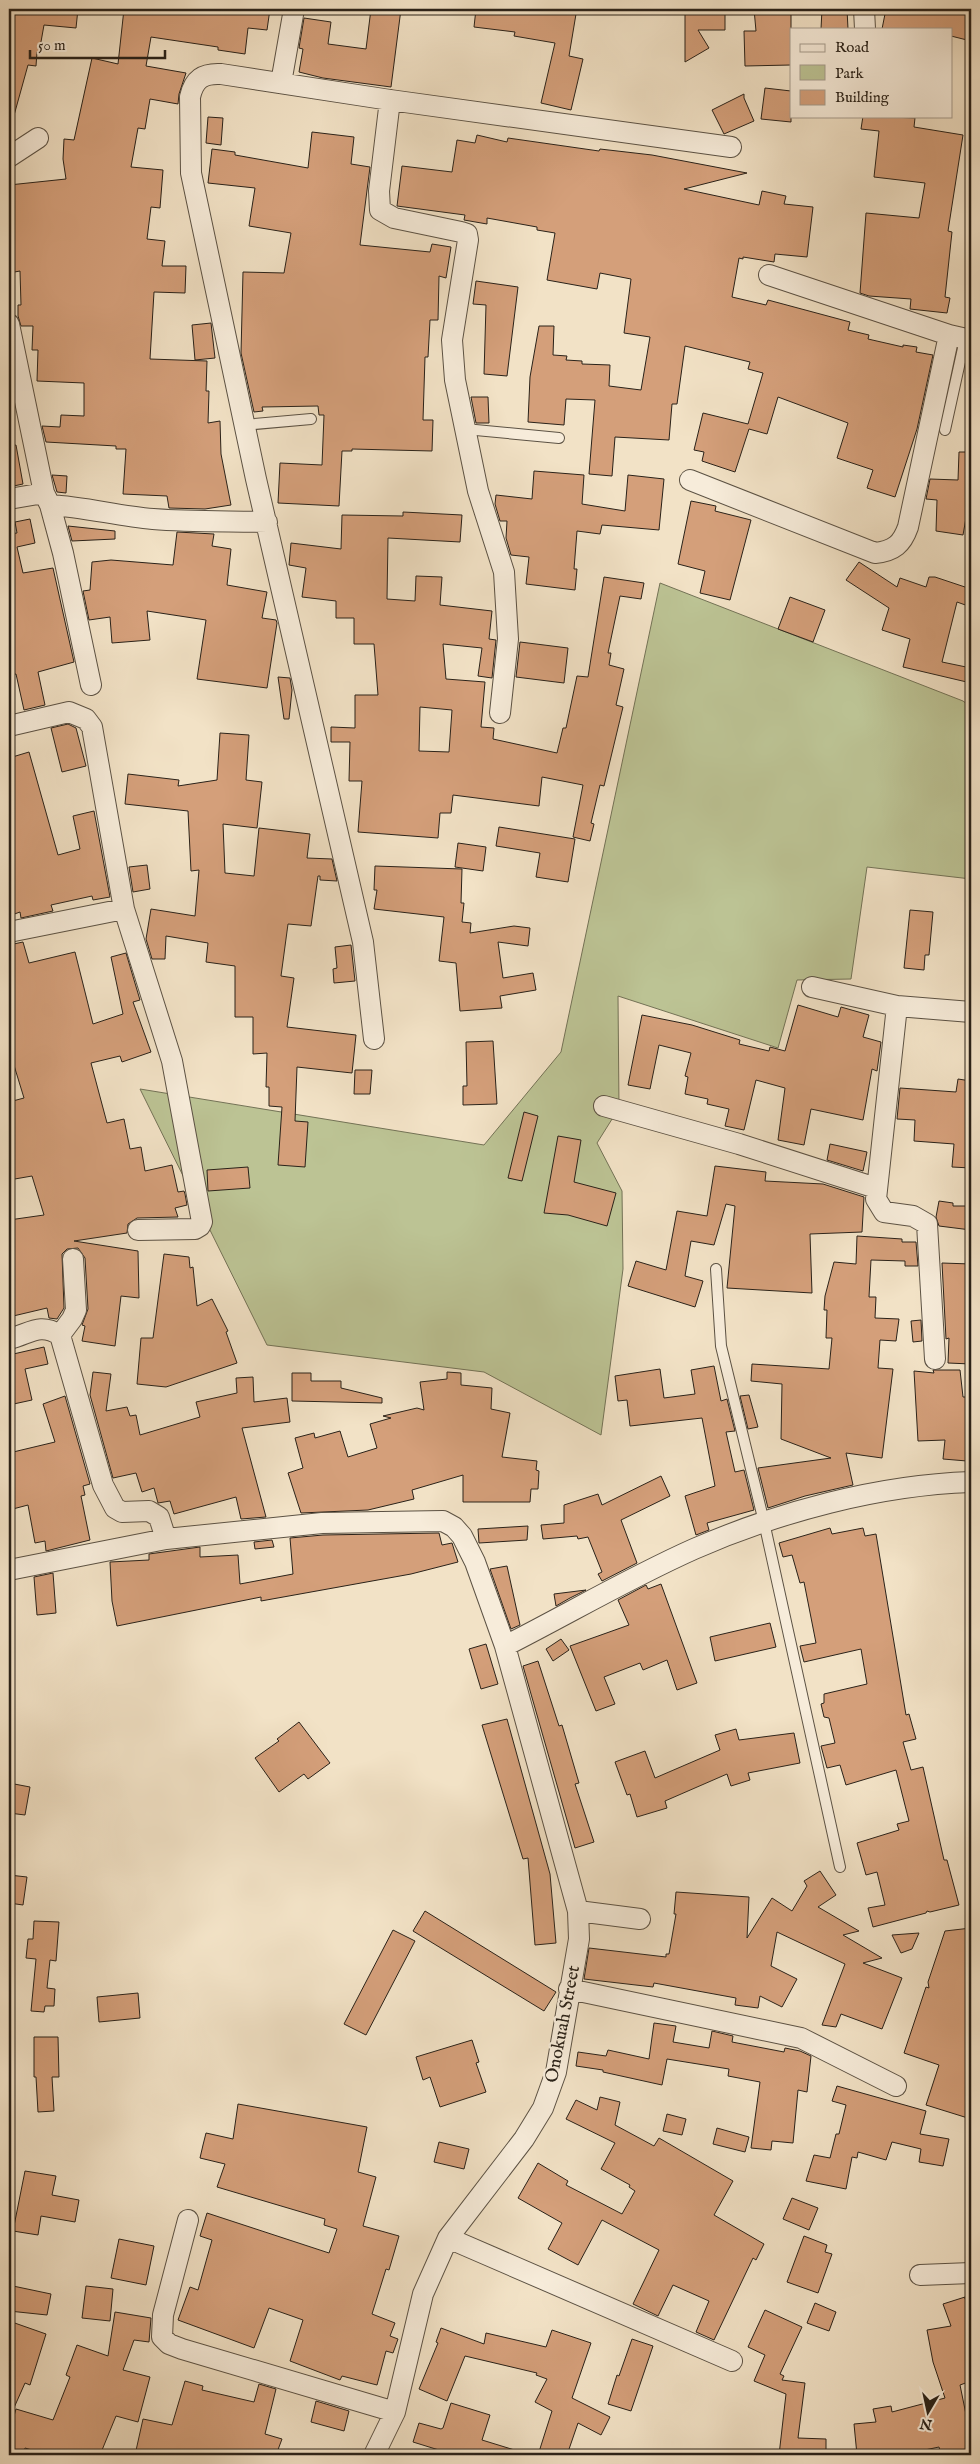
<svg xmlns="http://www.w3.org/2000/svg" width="980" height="2464" viewBox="0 0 980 2464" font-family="'IM FELL English',serif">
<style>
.green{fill:#bcc394;stroke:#737256}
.building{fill:#d49f7a;stroke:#2a2219;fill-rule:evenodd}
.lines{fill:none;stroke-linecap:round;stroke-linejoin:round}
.lane-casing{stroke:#5c5244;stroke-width:12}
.street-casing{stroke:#5c5244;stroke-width:22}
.lane{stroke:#f7ecda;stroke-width:10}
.street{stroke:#f7ecda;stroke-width:20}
.labels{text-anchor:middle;stroke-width:4.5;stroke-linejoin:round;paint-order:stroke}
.street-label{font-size:18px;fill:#2a2219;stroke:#f7ecda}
</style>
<rect width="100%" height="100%" fill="#f2e2c6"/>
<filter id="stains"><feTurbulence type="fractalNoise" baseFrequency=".004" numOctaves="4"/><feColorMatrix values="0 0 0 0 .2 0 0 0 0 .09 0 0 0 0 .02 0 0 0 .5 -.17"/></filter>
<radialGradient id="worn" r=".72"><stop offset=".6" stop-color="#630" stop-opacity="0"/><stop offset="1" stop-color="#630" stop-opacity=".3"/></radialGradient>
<path class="green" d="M660 583 963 701 971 707V879L867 867 851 979 797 980 778 1048 618 996 619 1108 597 1143 622 1191 623 1269 601 1435 484 1372 267 1345 140 1089 484 1145 561 1052Z"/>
<path class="building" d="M9 9H78L76 28 44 25 39 53 37 52 36 66 28 65 13 119 9 118Z
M124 9H270L267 30 248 28 245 54 218 50V47L151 37 146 66 186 73 179 94 178 104 150 99 145 129 138 128 131 167 163 170 160 208 151 207 147 239 165 241 162 266H186L185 293 154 292 150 359 207 361 206 391H209L208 423 220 421 221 454 231 505 205 509 169 508 167 496 123 494 126 449H116V446L46 442 42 426 60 427 61 415 84 416V383L37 381 38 350H32L33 326H21L18 316V305H21L20 271 9 273 11 257 9 185 66 179 63 159 64 139 74 140 92 58 118 64Z
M371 9H401L391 87 323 78 299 72 303 49 299 48 304 18 331 22 328 44 366 49Z
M476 9H544L576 14 569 56 583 59 571 110 541 103 555 43 514 36 515 32 474 27Z
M685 9H725V30H698L709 48 685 62Z
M754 9H791V65L745 66 744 31H756Z
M822 9H847L848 29H821Z
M886 9 913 14 914 9H971V41L951 36V29H882Z
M765 88 791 91V122L761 119Z
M744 94V98L754 121 724 134 712 110Z
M863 116 915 118 914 127 963 135 948 231 952 232 945 297 950 298 947 313 910 309 911 299 869 296 860 293 866 213 919 218 925 183 874 177 879 131 861 129Z
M208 117 223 118 221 145 206 143Z
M312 132 354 137 351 164 370 167 360 245 430 252 432 244 451 247 446 278 439 276 438 320H430L428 357H425L423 420H433L432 451 352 449V451H342L339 506 278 503 280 463 322 465 324 415H319L318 406 262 407 263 411 254 412 241 353 243 272 284 273 291 233 249 226 255 188 208 183 212 149 235 152V155L308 168Z
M477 135 507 142 508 138 599 151 600 149 652 155 747 173 684 189 759 205 762 191 786 196 784 204 813 207 807 257 775 254 774 262 743 257V259L739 258 732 297 766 305 768 300 850 322 848 330 869 335 868 339 903 347V345L917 347 916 352 933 355 917 429 895 497 867 488 873 470 837 458 848 423 778 397 767 434 749 429 735 472 702 461 704 452 694 450 703 413 748 424 763 373 748 369 750 362 685 346 677 404H672L669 440 615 437 612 476 589 474 595 400 566 399 564 425 528 422 530 377 539 326H554L553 355 567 356 566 360 582 361V364L610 365 609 386 641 390 650 337 624 333 631 279 600 273 597 289 547 280 555 233 537 230V227L487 218V224L464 220 465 215 397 206 402 166 452 172 457 140 475 143Z
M476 281 518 287 507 376 484 374 486 305 473 304Z
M211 323 215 358 195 360 192 325Z
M471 397H488L489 423H476Z
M16 445 23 484 9 487V446Z
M959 452H971V501H969L963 535 936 531 937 500 926 499 930 479 958 480Z
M534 471 584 475 582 504 625 511 628 475 664 479 659 530 602 525 600 534 577 531 574 569H577L575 590 526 584 529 557 511 555 506 538 507 521H500L495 504 496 495 532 499Z
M52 475 67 476 66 493 57 492Z
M691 501 716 506 715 511 751 520 730 600 700 593 705 571 678 564Z
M403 512 462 515 460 542 388 538 387 599 415 601 416 576 442 577 440 605 492 611 489 639 496 640 492 678 478 676 482 648 443 644 446 679 485 682 481 727 494 728 493 739 557 753 563 728H566L577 676 588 677 604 577 644 583 641 599 620 596 608 653H611L609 665 624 669 616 705 623 707 604 786 600 785 591 823 594 824 590 841 573 837 583 785 542 777 539 806 453 795 451 813H440L438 838 358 832 362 781H349L350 742H331V727L355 728V695H378L374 644H354V618H336V601L302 597 306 568 289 565 291 543 341 549 342 515 403 516ZM420 707 452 710 449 752 419 751Z
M30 519 35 543 17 547 23 573 53 568 74 662 38 672 45 705 24 710 16 674 9 675V534L17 533 15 522Z
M68 526 115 531V539L72 541Z
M177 532 214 534 212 546 231 549 227 585 267 592 262 618 276 620 277 623 267 688 197 679 206 620 147 611 150 640 112 643 110 617 89 620 83 591 90 590 92 562 111 560 173 565Z
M859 562 897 587 900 578 926 587 929 577H935L971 589V607L957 602 942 662 971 668V683L903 667 910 639 882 630 889 608 846 580Z
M790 597 825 610 813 642 778 629Z
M520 642 568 648 564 683 516 677Z
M278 677 290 678 292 690 289 719H284Z
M68 724 76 728 86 766 62 772 51 728Z
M220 733 249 735 246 780 262 782 257 828 223 824 225 873 254 876 259 828 310 834 307 858 332 859 337 881 320 880V876H318L311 926 288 924 281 976 294 978 287 1027 356 1035 352 1073 297 1067 295 1121 308 1122 305 1167 278 1165 282 1107 269 1106V1087H266L267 1053 253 1054V1017H235V966L206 962 208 943 166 936 165 959H152L146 939 151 909 195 916 199 870 191 871 188 811 125 804 128 774 179 780 178 786 217 780Z
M29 752 58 855 80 849 73 816 94 811 110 897 93 900 92 896 51 905 53 911 21 918 20 912 9 916V778L14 777 9 758Z
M499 827 575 839 568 882 536 877 540 853 496 846Z
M458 843 486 847 483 871 455 867Z
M147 865 150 889 133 892 129 867Z
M375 866 462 869 461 903H464L462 922 471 923 470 933 514 926 530 928 528 946 498 942 503 978 533 973 536 990 500 996 502 1008 460 1011 456 963 439 961 444 917 374 909 377 890H374Z
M910 910 933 912 929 955H925L924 970 904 968Z
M23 942 29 963 75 952 93 1024 123 1014 111 957 126 953 140 1000 133 1002 151 1052 122 1062 120 1056 91 1063 107 1123 124 1119 130 1149 141 1147 145 1171 172 1165 178 1192 184 1191 185 1194 187 1205 175 1208 178 1217 137 1218 128 1224 127 1233 74 1241 138 1251 139 1298 121 1296 115 1346 82 1341 85 1326 82 1325 88 1309 85 1258 78 1248 67 1249 62 1254 64 1308 57 1319 49 1318 47 1308 9 1317V1220L44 1215 32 1176 9 1180V1102L24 1098 9 1049V945Z
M351 945 355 981 334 983 333 969 337 968 335 947Z
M798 1005 838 1017 841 1007 869 1015 863 1037 881 1042 877 1071 872 1069 863 1120 811 1109 804 1145 778 1140 785 1088 756 1080 744 1130 725 1126 729 1109 707 1104 708 1099 685 1094 688 1077 685 1076 691 1053 659 1045 650 1089 628 1085 642 1015 692 1025 740 1040 739 1044 769 1051 770 1047 785 1051Z
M493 1041 497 1104 463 1105V1086H467L466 1042Z
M355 1070H372L370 1094H354Z
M958 1079 971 1081V1168L952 1167 954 1144 914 1141 915 1120 897 1119 900 1088 956 1092Z
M524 1112 538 1116 522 1181 508 1178Z
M558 1136 581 1140 574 1182 616 1193 607 1226 568 1215 544 1213Z
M830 1144 867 1152 863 1171 827 1160Z
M715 1166 766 1172 765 1181 823 1184 864 1197 862 1232 810 1234 812 1293 727 1288 735 1206 726 1204 714 1245 691 1241 685 1276 703 1281 695 1307 628 1286 636 1261 666 1270 677 1211 707 1216Z
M248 1167 250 1188 208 1191 207 1170Z
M939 1201 953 1203V1206H971V1230L939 1226 936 1217Z
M857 1236 902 1239V1242H916L918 1266H905V1261L871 1260 869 1297H876L875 1318 899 1319 896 1341 880 1340 878 1368 893 1369 882 1458 846 1453 853 1485 805 1496 768 1508 758 1468 831 1458 781 1439 782 1384 751 1381 752 1364 829 1369 832 1338H826L827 1310H824L825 1296 834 1262 856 1264Z
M164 1254 189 1257 190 1268 193 1267 197 1306 212 1299 228 1331 226 1332 237 1363 166 1387 137 1384 141 1338H153Z
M942 1263 971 1264V1364L948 1363 949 1338 946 1339Z
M921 1320 922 1341 913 1342 911 1321Z
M44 1347 48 1364 25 1369 32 1400 9 1405V1355Z
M714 1366 721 1401 727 1399 735 1431 726 1432 735 1472 744 1470 754 1510 707 1523 709 1530 696 1535 685 1496 715 1486 702 1418 630 1426 627 1400 618 1401 615 1376 660 1369 664 1398 695 1394 691 1370Z
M933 1370H960L963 1397H968L971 1439 967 1461 943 1459 945 1440 918 1441 914 1371 934 1373Z
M93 1372 111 1374 106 1411 127 1407 130 1416 136 1415 140 1435 200 1417 196 1402 237 1393 236 1378 253 1377 254 1402 287 1398 290 1422 242 1428 266 1517 241 1519 236 1497 174 1514 170 1501 158 1503 154 1488 142 1492 136 1473 113 1478 90 1395Z
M447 1372 461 1373V1385L492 1388 491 1409 510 1413 502 1457 537 1461 536 1470 539 1471 538 1489H531L530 1502H463V1475L412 1490 414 1499 368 1510 301 1513 288 1473 303 1468 295 1438 314 1433 315 1438 340 1431 348 1457 377 1448 370 1424 391 1418 383 1416 417 1408 424 1410 420 1382 447 1379Z
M292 1373H311V1381H341V1388L382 1398V1403L292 1401Z
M749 1395 758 1427 748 1429 740 1396Z
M65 1396 90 1484 83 1486 85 1495 81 1496 90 1540 46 1551 45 1541 35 1543 28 1505 9 1510V1453L55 1442 43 1404Z
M661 1476 670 1496 621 1520 637 1563 602 1581 598 1574 602 1572 588 1537 578 1539 577 1536 543 1539 541 1525 564 1523V1505L598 1494 602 1505Z
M528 1526 527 1540 479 1543 478 1529Z
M830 1528 832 1534 863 1528 865 1536 876 1534 906 1715 909 1714 916 1739 903 1742 911 1770 923 1767 944 1860H947L959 1905 930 1912 927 1911 926 1913 873 1927 868 1908 885 1905 877 1872 866 1875 857 1843 899 1830 897 1824 909 1821 896 1770 846 1785 840 1765 827 1768 821 1746 835 1743 829 1718 824 1717 821 1704 824 1703V1694L867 1684 861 1649 804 1662 800 1646 816 1643 804 1582 800 1583 792 1555 783 1557 779 1543Z
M439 1533 442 1545 452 1543 458 1562 411 1574 261 1601V1597L117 1626 112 1601 110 1562 149 1560V1554L200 1547V1557L238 1555 240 1584 293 1574 290 1538 323 1535Z
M272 1540 274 1547 255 1549 254 1542Z
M507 1566 520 1625 511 1629 490 1569Z
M53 1573 56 1613 37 1615 34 1577Z
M661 1584 697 1683 677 1690 667 1660 643 1670 640 1663 604 1677 615 1704 596 1711 570 1646 629 1625 618 1600 646 1585 648 1589Z
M586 1590 570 1598 556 1606 554 1594Z
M770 1623 776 1647 715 1661 710 1637Z
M561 1639 569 1650 553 1661 546 1649Z
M486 1644 498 1684 481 1689 469 1649Z
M538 1661 559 1726 562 1725 579 1783 575 1784 594 1842 575 1848 523 1666Z
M507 1719 550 1874 556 1943 535 1945 528 1858 523 1859 482 1725Z
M299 1722 330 1763 308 1779 304 1774 279 1792 255 1758 279 1741 277 1739Z
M736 1729 739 1740 794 1733 800 1763 748 1773 750 1780 731 1786 727 1774 665 1801 667 1808 637 1817 630 1794 627 1795 615 1762 645 1751 655 1778 720 1750 715 1735Z
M9 1783 30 1787 25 1815 9 1813Z
M820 1871 836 1895 818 1907 859 1931 843 1935 882 1958 863 1963 902 1978 882 2029 841 2014 836 2027 822 2025 845 1964 777 1932 771 1966 797 1979 782 2007 760 1996 758 2008 735 2005 736 1998 654 1983 653 1987 584 1979 589 1948 666 1957V1954H669L676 1914H674L676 1892 749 1897 747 1938 772 1898 792 1911 807 1886 804 1881Z
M9 1875 27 1877 23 1905 9 1903Z
M425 1911 556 1992 544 2011 413 1931Z
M34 1921 59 1922 56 1961 50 1960 47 1988 55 1989 54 2006H45L44 2012 31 2011 36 1959 26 1958 28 1939H33Z
M971 1928V1992H967L971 2008V2119L926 2105 939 2065 904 2053 926 1987 929 1988 928 1982 945 1931Z
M393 1930 415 1941 366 2035 344 2024Z
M919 1933 912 1949 901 1953 892 1935Z
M138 1993 140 2018 99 2022 97 1997Z
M654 2023 676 2026 673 2042 709 2048 712 2031 733 2036 732 2042 784 2052 785 2048 800 2051 811 2056 807 2092 798 2090 793 2143 772 2141 771 2150 751 2148 760 2082 728 2076 729 2069 667 2059 662 2085 603 2072V2070L576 2066 578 2052 606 2056 608 2050 649 2059Z
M34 2037H58L59 2077H52L54 2111 38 2112 36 2077H34Z
M472 2040 479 2062 476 2063 486 2092 440 2107 430 2077 423 2080 416 2057Z
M837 2086 926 2111 920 2134 949 2139 943 2166 919 2162 921 2149 892 2142 886 2160 858 2152 857 2158 852 2157 846 2189 806 2181 814 2155 830 2158 836 2134H839L846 2105 832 2101Z
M600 2097 620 2102 615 2125 654 2146 659 2138 733 2181 714 2215 764 2244 756 2260 753 2258 714 2340 696 2332 709 2301 673 2285 658 2316 633 2304 659 2250 602 2220 578 2265 548 2249 562 2223 518 2198 538 2163 568 2181 566 2185 622 2214 635 2191 629 2187 630 2185 601 2169 615 2143 566 2119 576 2100 597 2110Z
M238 2104 367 2127 358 2172 376 2177 363 2226 399 2236 389 2270 386 2269 372 2314 395 2323 390 2336 398 2339 393 2353 386 2351 377 2385 342 2376 340 2380 290 2361 303 2320 269 2308 254 2348 178 2320 190 2287 198 2290 212 2240 200 2236 207 2213 329 2253 337 2229 324 2225 325 2219 217 2187 225 2164 200 2158 203 2145 206 2133 233 2139Z
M667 2114 686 2119 682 2135 663 2131Z
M717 2128 749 2137 745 2152 713 2144Z
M439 2142 469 2149 464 2169 434 2162Z
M25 2171 56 2176 52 2195 79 2200 75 2222 41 2216 38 2235 13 2231Z
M792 2198 818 2208 809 2230 783 2219Z
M804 2236 827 2245 825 2252 832 2254 818 2293 787 2282Z
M119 2239 154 2246 146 2285 111 2278Z
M13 2286 51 2294 47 2315 9 2311Z
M86 2286 113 2289 110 2321 82 2318Z
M965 2297V2299L971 2297V2381L960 2385 971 2439V2450L941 2455 939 2447 901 2455H857L854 2424 876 2422 873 2409 891 2406 892 2412 945 2398 933 2362 927 2330 951 2326 943 2304Z
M815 2303 836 2312 829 2331 807 2323Z
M765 2310 802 2327 780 2374 784 2376 782 2380 805 2383 798 2438 826 2439V2455H779L786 2394 754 2381 765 2355 748 2347Z
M115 2312 151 2318 149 2342 134 2340 123 2370 150 2377 138 2422 116 2416 100 2455H49L25 2448 23 2455H9V2433L16 2409 53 2420 70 2377 66 2375 77 2345 108 2356Z
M9 2321 46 2334 30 2385 25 2383 9 2419Z
M441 2328 484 2344 486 2333 546 2347 552 2330 591 2343 572 2398 610 2417 601 2435 578 2423 567 2455H538L552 2411 535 2402 547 2379 536 2375 537 2373 465 2356 447 2401 419 2389 438 2343 436 2342Z
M632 2339 653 2346 631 2411 608 2404 617 2375 619 2376Z
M185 2381 203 2386 202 2390 254 2402 259 2384 276 2389 265 2434 282 2439 276 2455H135L143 2419 172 2425Z
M316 2401 349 2411 344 2431 311 2422Z
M451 2403 490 2415 482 2440 521 2452 520 2455H455L413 2442 419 2423 441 2429 443 2428Z"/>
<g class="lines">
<g class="lane-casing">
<path id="lane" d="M244 425 311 419
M465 429 559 438
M945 430 965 339
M716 1269 721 1346 764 1522 840 1867"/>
</g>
<g class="street-casing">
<path id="street" d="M864 9 865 29
M281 83 294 9
M390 100 379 191 380 210 394 218 461 232 467 234 468 240 452 340 455 380 478 491 504 572 508 639 500 713
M9 157 38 138
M769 275 949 335 971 340
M9 324 44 493 50 505 63 553 91 685
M690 480 875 553C894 551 902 544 908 527L949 335
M9 499 44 493
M50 505C85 507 118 516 153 519 190 522 229 521 267 522
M9 726 69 712 86 719 92 727 124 909 172 1061 202 1222 200 1226 195 1229 138 1230
M9 932 124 909
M812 987 897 1006 971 1012
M897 1006 876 1199 884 1212 913 1216 927 1224 935 1359
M374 1039 363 942 256 479 191 173 190 97C194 79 203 73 221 74L390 100 731 147
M604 1106 739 1144 876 1188
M73 1259 76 1310 72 1319 60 1335 103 1485 115 1508 122 1512 149 1511 159 1517 166 1539
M9 1339C30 1334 39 1322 60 1335
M9 1570 166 1539 322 1523 443 1521 454 1527 462 1536 475 1562 505 1646 578 1911 579 1939 556 2072 543 2108 524 2139 448 2238 423 2294 395 2412 374 2455
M505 1646C568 1614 629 1578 694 1549 779 1512 878 1485 971 1482
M578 1911 640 1919
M569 1989 801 2038 896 2086
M188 2220 163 2315 162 2337 169 2344 182 2349 395 2412
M448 2238 732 2361
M920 2275 971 2273"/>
</g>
<use href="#lane" class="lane"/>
<use href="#street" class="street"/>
</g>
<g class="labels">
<g class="street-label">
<text transform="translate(562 2024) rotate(-79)" y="6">Onokuah Street</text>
</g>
</g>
<rect width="980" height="2464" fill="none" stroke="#f2e2c6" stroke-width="30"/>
<rect x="10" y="10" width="960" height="2444" fill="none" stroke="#2a2219" stroke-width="2.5"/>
<rect x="15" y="15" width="950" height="2434" fill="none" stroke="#2a2219"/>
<rect x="790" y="28" width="162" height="90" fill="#f7ecda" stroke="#a59b8d"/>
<rect x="800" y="44" width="25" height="8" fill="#f7ecda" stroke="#a59b8d"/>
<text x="835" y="52" font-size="15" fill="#2a2219">Road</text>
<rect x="800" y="65" width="25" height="15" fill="#bcc394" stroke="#a59b8d"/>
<text x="835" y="78" font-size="15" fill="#2a2219">Park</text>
<rect x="800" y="90" width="25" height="15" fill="#d49f7a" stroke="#a59b8d"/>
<text x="835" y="102" font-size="15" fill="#2a2219">Building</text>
<g transform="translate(928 2412) rotate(189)" stroke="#f7ecda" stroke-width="4" paint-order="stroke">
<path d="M0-4L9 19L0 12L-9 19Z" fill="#2a2219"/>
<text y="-8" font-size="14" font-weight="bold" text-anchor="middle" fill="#2a2219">N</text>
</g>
<path d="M30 50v8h135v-8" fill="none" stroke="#2a2219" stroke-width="2.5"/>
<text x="38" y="50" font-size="15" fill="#2a2219" stroke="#f7ecda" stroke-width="4" paint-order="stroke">50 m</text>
<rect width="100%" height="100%" filter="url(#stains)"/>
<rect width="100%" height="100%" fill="url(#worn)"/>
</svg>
